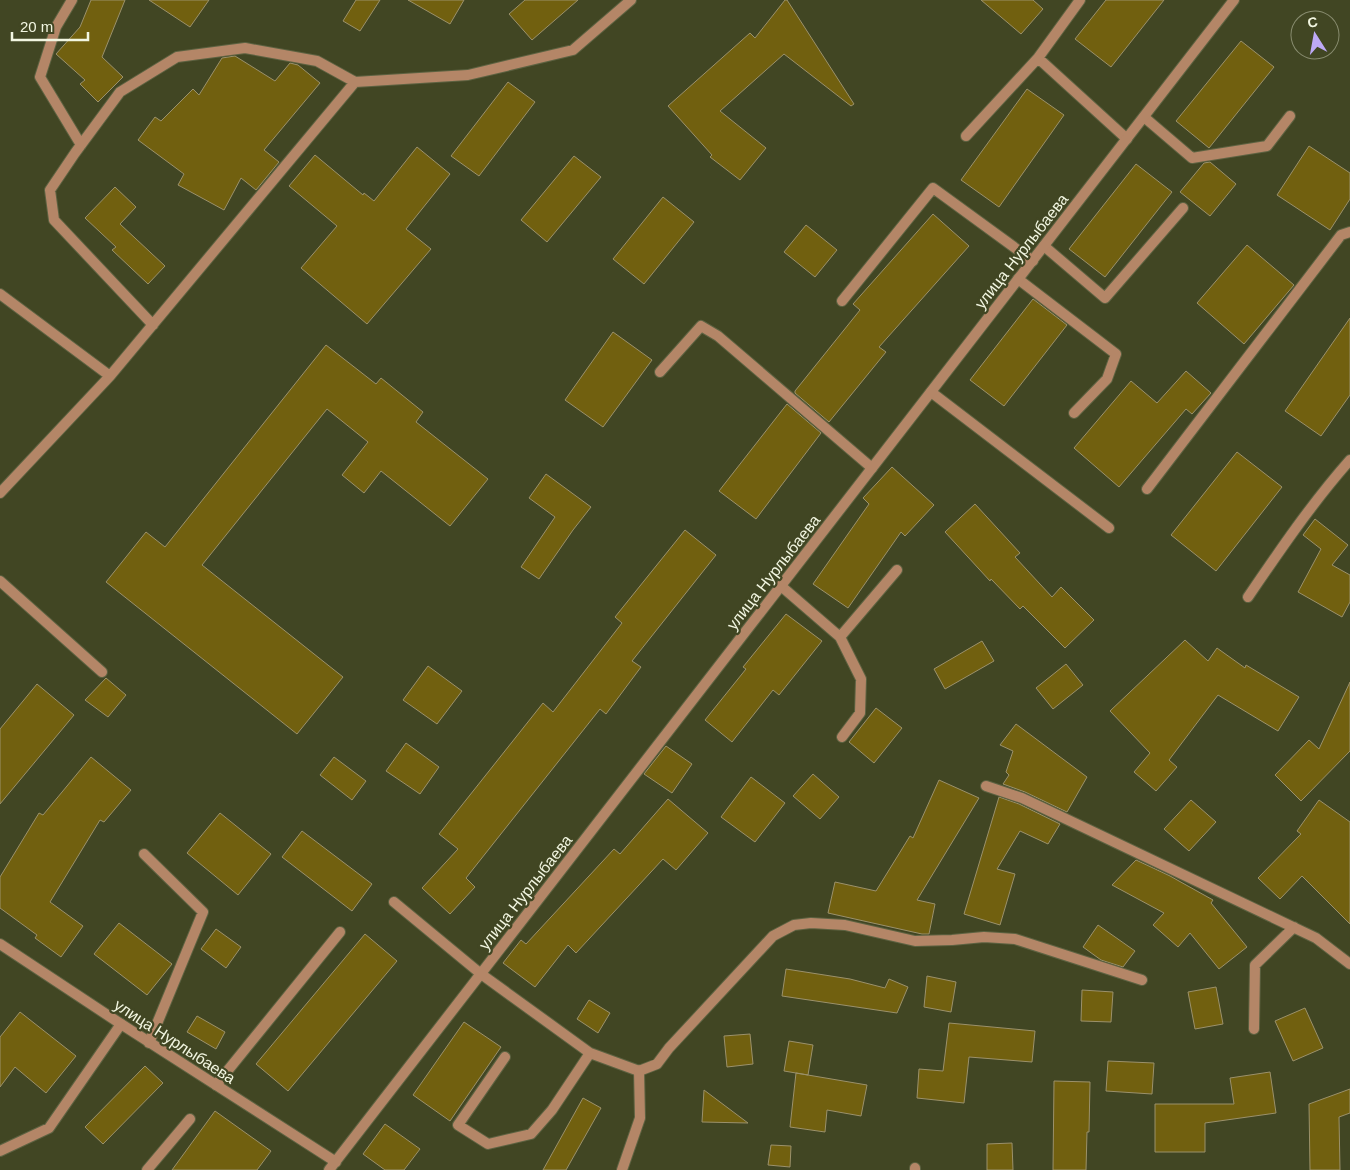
<svg xmlns="http://www.w3.org/2000/svg" width="1350" height="1170" viewBox="0 0 1350 1170" font-family="Helvetica,sans-serif">
<style>
.building{fill:#71600f;stroke:#9b916b}
.lines{fill:none;stroke-linecap:round;stroke-linejoin:round}
.service-casing{stroke:#5d6241;stroke-width:12}
.minor-casing{stroke:#5d6241;stroke-width:12}
.service{stroke:#b48667;stroke-width:10}
.minor{stroke:#b48667;stroke-width:10}
.labels{text-anchor:middle;stroke-width:4.5;stroke-linejoin:round;paint-order:stroke}
.street-label{font-size:16px;fill:#f2f6e1;stroke:#414623}
</style>
<rect width="100%" height="100%" fill="#414623"/>
<path class="building" d="M91 0H125L102 57 123 77 98 102 80 84 85 80 56 54 80 27Z
M149 0H209L190 27Z
M356 0H380L360 31 343 21Z
M408 0H464L450 24Z
M525 0H578L532 40 509 14Z
M785 0H787L854 104 851 106 784 54 720 111 766 148 740 180 710 157 712 155 668 106 750 33 755 38Z
M981 0H1033L1043 9 1021 34Z
M1106 0H1164L1111 67 1075 39Z
M1241 41 1274 67 1209 148 1176 121Z
M235 56 275 81 290 63 298 65 320 83 264 150 279 162 256 190 241 178 224 210 178 185 184 174 138 140 155 117 161 121 193 89 199 95 222 58Z
M508 82 535 102 479 176 451 156Z
M1027 89 1064 115 999 207 961 180Z
M1309 146 1350 173V199L1330 230 1277 195Z
M417 147 450 174 406 229 431 249 367 324 301 268 337 226 289 186 315 155 363 195 364 193 374 201Z
M574 156 601 177 547 242 521 220Z
M1210 162 1236 184 1210 216 1180 192 1204 163Z
M1136 164 1172 192 1105 277 1069 249Z
M115 187 136 207 120 224 165 266 148 284 112 250 116 247 85 218Z
M663 197 694 222 644 284 613 259Z
M933 214 969 246 879 347 886 352 829 422 795 393V391L860 310 853 304Z
M806 225 837 250 815 277 784 252Z
M1247 245 1294 285 1244 344 1197 303Z
M1033 299 1067 325 1004 406 970 380Z
M1350 318V395L1321 436 1285 411Z
M613 332 652 360 603 427 565 400Z
M326 345 376 384 381 378 423 412 416 422 488 479 450 526 381 471 364 493 342 475 368 442 327 409 202 565 343 677 297 734 106 582 146 532 165 547Z
M1186 371 1211 393 1192 414 1186 409 1119 487 1074 448 1131 381 1157 403Z
M787 404 821 433 756 519 719 491Z
M1237 452 1282 487 1216 571 1171 535Z
M892 467 934 505 905 536 901 532 848 608 813 584 869 504 863 498Z
M546 474 591 507 573 530 539 579 521 567 555 517 529 498Z
M975 504 1020 553 1015 557 1052 597 1061 587 1094 620 1065 648 1023 606 1020 609 991 579 990 581 945 532Z
M1315 519 1348 545 1332 565 1350 575V602L1342 617 1298 592 1321 549 1303 535Z
M685 530 716 555 632 661 641 667 606 714 600 709 466 878 475 887 450 914 422 888 458 849 439 834 543 703 553 712 622 623 615 617Z
M786 614 822 641 779 695 773 690 732 742 705 720 746 669 743 667Z
M1185 640 1208 661 1217 648 1245 668 1246 665 1299 697 1278 731 1218 695 1169 760 1177 767 1156 791 1134 772 1150 753 1110 711Z
M982 641 994 661 945 689 934 669Z
M1066 664 1083 685 1053 709 1036 688Z
M428 666 462 691 437 724 403 700Z
M106 678 126 695 108 717 85 700Z
M1350 682V751L1301 801 1275 775 1309 740 1319 749Z
M37 684 74 715 0 804V729Z
M876 708 902 728 874 763 849 742Z
M1016 724 1087 777 1067 812 1025 792 1003 784 1009 775 1006 772 1013 751 1000 745Z
M406 743 439 767 420 794 386 771Z
M666 746 692 764 672 793 644 774Z
M91 757 131 790 104 822 100 820 50 902 83 926 61 957 35 938 37 935 0 908V877L39 813 43 815Z
M334 757 366 781 352 800 320 775Z
M813 774 839 797 820 819 793 796Z
M751 777 785 803 755 842 721 817Z
M939 780 979 798 917 900 935 904 929 934H922L828 913 835 882 876 891 910 836 913 838Z
M999 797 1019 804 1060 824 1048 844 1020 831 997 869 1015 874 1000 925 964 914Z
M668 799 708 833 676 870 663 859 576 953 568 945 535 987 503 963 521 940 526 944 614 849 620 854Z
M1191 800 1216 822 1189 851 1164 829Z
M1319 800 1350 822V924L1302 876 1280 899 1258 878 1301 834 1297 831Z
M220 813 271 854 238 895 187 853Z
M302 831 372 884 352 911 282 857Z
M1136 860 1170 876 1213 900 1211 903 1247 947 1219 969 1190 933 1178 947 1153 925 1164 913 1112 885Z
M119 923 172 964 147 995 94 954Z
M1098 925 1135 951 1123 967 1101 960 1083 947Z
M216 929 241 947 226 968 201 949Z
M365 934 397 961 288 1091 256 1064Z
M786 969 850 979 885 988 889 979 908 987 897 1013 782 996Z
M927 976 956 982 951 1012 924 1007Z
M1216 987 1223 1024 1195 1029 1188 992Z
M1082 990 1113 992 1111 1022 1081 1021Z
M589 1000 610 1013 598 1033 577 1019Z
M1305 1008 1323 1048 1293 1061 1275 1021Z
M20 1012 76 1056 46 1093 15 1067 0 1087V1037Z
M197 1016 225 1032 216 1049 187 1032Z
M464 1022 501 1047 450 1121 413 1095Z
M949 1023 1035 1031 1032 1062 969 1057 964 1103 917 1098 919 1069 943 1071Z
M750 1034 753 1064 727 1067 724 1036Z
M789 1041 813 1045 808 1075 784 1071Z
M1108 1061 1154 1063 1152 1094 1106 1091Z
M145 1066 163 1083 103 1144 85 1127Z
M1270 1072 1276 1113 1205 1123V1152H1155V1104H1234L1230 1078Z
M796 1073 867 1085 861 1116 827 1110 825 1132 790 1127Z
M1054 1081 1090 1082 1089 1132H1087L1086 1170H1053Z
M1350 1089V1113L1339 1117 1340 1170H1310L1309 1104Z
M704 1090 748 1123 702 1122Z
M583 1098 601 1108 566 1170H543Z
M215 1111 271 1151 257 1170H172Z
M385 1124 420 1149 404 1170H385L363 1154Z
M1012 1143 1013 1170H987V1144Z
M771 1145 791 1146 790 1167 768 1165Z"/>
<g class="lines">
<g class="service-casing">
<path id="service" d="M72 0 56 27 40 77 81 145
M1038 58 1127 139
M1144 117 1192 158 1267 146 1290 116
M966 136 1038 58 1080 0
M1044 246 1105 298 1183 208
M1018 279 1116 354 1107 379 1074 413
M0 294 110 376
M842 301 933 188 1033 261
M153 325 54 220 50 190 75 153 120 92 177 57 245 48 317 61 355 82
M660 372 701 326 718 336 872 468
M931 392 1109 528
M1147 489 1341 235 1350 232
M0 493 110 376 355 82 468 75 573 50 631 0
M781 586 840 637 861 679 860 713 842 737
M840 637 897 570
M986 786 1022 798 1316 938 1350 964
M144 854 203 912 149 1043
M394 902 481 974 590 1053 639 1071 657 1064 669 1048 773 936 794 925 811 923 845 925 915 941 952 940 984 937 1015 939 1142 980
M1254 1029 1255 965 1294 927
M505 1057 458 1125 488 1144 531 1134 552 1110 590 1053
M216 1085 340 932
M0 1151 49 1128 121 1024
M147 1170 190 1119"/>
</g>
<g class="minor-casing">
<path id="minor" d="M0 581 102 672
M1248 597C1280 550 1312 503 1350 460
M0 944 121 1024 336 1162
M329 1170 1234 0
M622 1170 640 1118 639 1071
M915 1170V1168"/>
</g>
<use href="#service" class="service"/>
<use href="#minor" class="minor"/>
</g>
<g class="labels">
<g class="street-label">
<text transform="translate(1021 251) rotate(-52)" y="6">улица Нурлыбаева</text>
<text transform="translate(773 572) rotate(-52)" y="6">улица Нурлыбаева</text>
<text transform="translate(525 892) rotate(-52)" y="6">улица Нурлыбаева</text>
<text transform="translate(175 1041) rotate(33)" y="6">улица Нурлыбаева</text>
</g>
</g>
<g transform="translate(1315 35) rotate(349)"><circle r="24" fill="#414623" stroke="#888c6f"/>
<path d="M0-4L9 19L0 12L-9 19Z" fill="#bda9f5"/>
<text y="-8" font-size="14" font-weight="bold" text-anchor="middle" fill="#f2f6e1">С</text>
</g>
<path d="M12 32v8h76v-8" fill="none" stroke="#f2f6e1" stroke-width="2.5"/>
<text x="20" y="32" font-size="15" fill="#f2f6e1" stroke="#414623" stroke-width="4" paint-order="stroke">20 m</text>
</svg>
